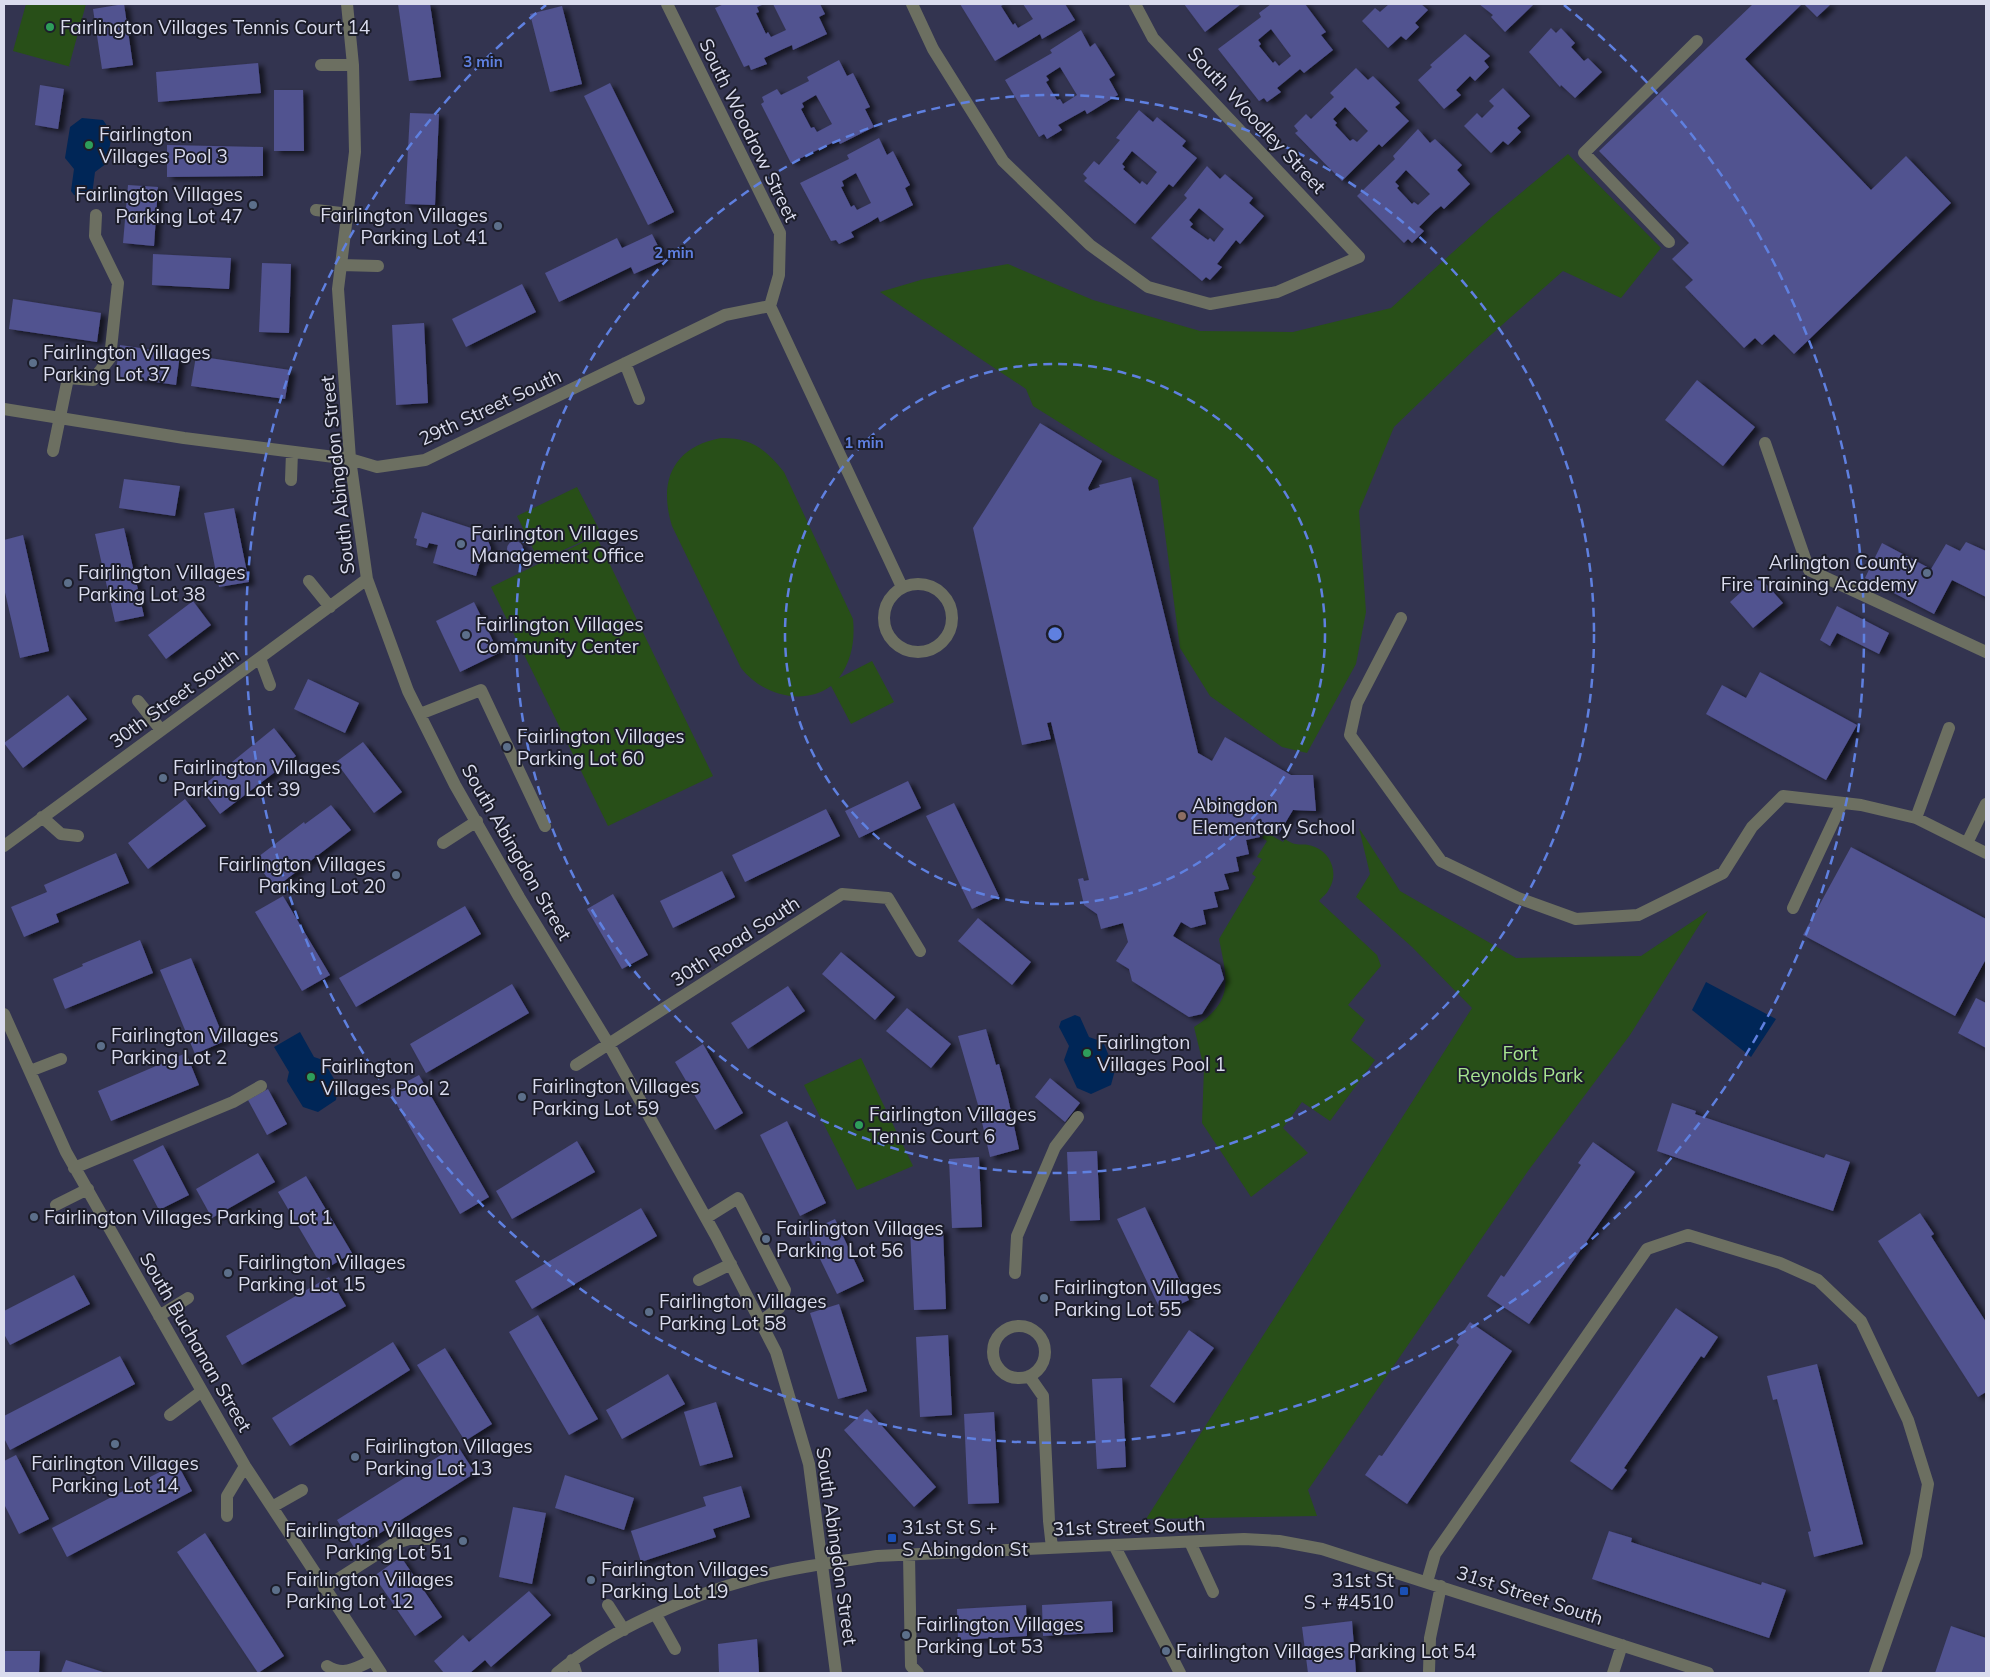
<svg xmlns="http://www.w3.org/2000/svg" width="1990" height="1677" viewBox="0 0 1990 1677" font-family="Mulish,sans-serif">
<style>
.green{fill:#284f18}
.water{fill:#002657}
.building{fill:#515290;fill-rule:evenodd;filter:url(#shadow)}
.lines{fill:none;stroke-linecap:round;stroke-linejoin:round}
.minor{stroke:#6c6f61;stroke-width:12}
.ring{fill:none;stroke:#5f80e0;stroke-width:2.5;stroke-dasharray:9 6}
.leisure-dot{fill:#2e9e5b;stroke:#1c1d2a;stroke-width:2}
.service-dot{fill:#5c6f8a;stroke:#1c1d2a;stroke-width:2}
.education-dot{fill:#8d6e63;stroke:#1c1d2a;stroke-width:2}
.transit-dot{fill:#1a4fb4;stroke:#1c1d2a;stroke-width:2}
.labels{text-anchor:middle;stroke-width:4;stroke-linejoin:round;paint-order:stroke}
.poi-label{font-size:19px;fill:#dadcee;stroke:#1c1d2a;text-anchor:start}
.street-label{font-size:19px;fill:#dadcee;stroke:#1c1d2a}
.park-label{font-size:19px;fill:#a7e490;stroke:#1c1d2a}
.centre{fill:#5f80e0;stroke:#1c1d2a;stroke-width:2.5}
.ring-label{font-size:15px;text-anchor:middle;font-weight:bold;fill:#5f80e0;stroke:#1c1d2a;stroke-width:4;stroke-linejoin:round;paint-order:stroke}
</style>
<defs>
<filter id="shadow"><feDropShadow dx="5.5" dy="3" stdDeviation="2.5" flood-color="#0009"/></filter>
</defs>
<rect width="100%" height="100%" fill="#333450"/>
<path class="green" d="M26 4H86L69 66 71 67 13 51Z
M1568 154 1661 248 1621 298 1563 271 1475 349 1394 427 1359 511 1366 612 1356 664 1307 753 1282 747 1210 696 1180 648 1158 480 1110 454 1033 406 1026 389 880 292 924 279 1008 264 1093 300 1200 331 1293 332 1391 308 1493 216Z
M721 438C752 438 764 448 784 472L853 619C855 640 852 660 839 678L872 661 894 702 851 724 831 686C802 707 761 694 741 668L672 526C658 481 673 447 721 438Z
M577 487 601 533 539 561 517 516Z
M596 536 713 776 608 826 491 587Z
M1359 828 1400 891 1516 958 1641 956 1708 911 1630 1035 1528 1171 1308 1490 1317 1516 1146 1519 1472 1008 1412 947 1356 897 1370 874Z
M1265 832 1283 842 1285 839C1300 849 1301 841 1315 847 1331 853 1339 874 1329 889 1327 894 1322 897 1319 901L1377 955 1381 966 1348 1005 1365 1020 1351 1040 1375 1060 1330 1121 1302 1102 1283 1128 1308 1153 1251 1197 1202 1123 1204 1068 1194 1027C1235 1001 1227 980 1219 939L1256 877 1252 874 1262 859 1257 857 1267 841 1262 838Z
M861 1058 913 1166 857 1190 804 1085Z"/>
<path class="water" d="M82 118 103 120 112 133 107 163 95 172 92 195 88 197 74 195 71 191 74 169 65 158 70 127Z
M1706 982 1776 1019 1751 1057 1692 1010Z
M1075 1015 1080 1017 1089 1037 1103 1042 1115 1070 1111 1085 1091 1094 1077 1088 1064 1060 1069 1046 1059 1027 1061 1021Z
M300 1032 314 1057 323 1060 338 1086 336 1100 318 1112 303 1107 287 1081 289 1072 274 1047Z"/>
<path class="building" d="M124 4 133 65 102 69 93 9Z
M398 4H430L441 77 409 81Z
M724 4H764L757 7 759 12 756 13 766 34 768 32 771 37 786 30 773 4H820L825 14 819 17 827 34 793 50 792 45 783 49 764 58 767 64 751 70 749 65 744 67 715 8Z
M960 4H1004L1001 6 1013 25 1015 23 1018 28 1033 19 1023 4H1065L1075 20 1042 39 1040 34 995 61Z
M1184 4H1241L1205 32Z
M1271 4H1305L1326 32 1321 35 1333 50 1304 73 1300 69 1277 88 1281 92 1267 102 1264 98 1259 101 1218 49 1261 17 1259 13ZM1271 29 1291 56 1279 66 1275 61 1273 63 1259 46 1261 44 1258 40Z
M1389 4H1421L1428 10 1415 23 1419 27 1406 40 1401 36 1388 48 1362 21 1375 8 1380 12Z
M1479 4H1532L1533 5 1505 32 1491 17 1493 15Z
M1753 4H1802L1745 59 1871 190 1906 156 1951 203 1794 354 1774 334 1762 345 1755 338 1744 348 1685 287 1693 280 1672 259 1689 243 1599 151Z
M1804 4H1831L1817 17Z
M562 6 582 84 550 92 530 14Z
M1551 28 1556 33 1561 28 1575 43 1571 47 1584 61 1588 58 1602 72 1575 98 1561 85 1560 87 1529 52Z
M1081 30 1090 47 1095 43 1115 75 1109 79 1118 95 1087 114 1085 110 1058 125 1062 130 1047 139 1044 134 1039 137 1005 80 1052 53 1050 50ZM1060 67 1077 95 1063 104 1060 99 1057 100 1046 82 1049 80 1046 76Z
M1465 34 1490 56 1484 61 1489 67 1475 81 1470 76 1456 90 1461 95 1444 109 1418 80 1432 67 1430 65Z
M839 60 847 76 853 73 870 107 865 109 874 127 840 144 838 140 791 163 761 104 764 102 762 97 777 89 781 95 809 81 807 77ZM816 95 832 124 817 132 814 127 811 128 801 109 804 107 802 103Z
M258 63 261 93 158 102 156 72Z
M1356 68 1368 80 1373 76 1400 103 1395 107 1409 121 1382 147 1379 144 1342 181 1295 133 1298 131 1294 126 1306 114 1311 119 1334 97 1330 93ZM1345 107 1368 131 1357 142 1353 139 1350 141 1335 125 1337 123 1333 119Z
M610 83 674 212 648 225 584 96Z
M40 85 64 89 58 129 35 125Z
M1503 88 1530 116 1517 128 1521 132 1508 145 1503 141 1491 153 1464 126 1477 113 1482 118 1494 106 1489 101Z
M274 90H303L304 151H274Z
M1139 110 1153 122 1157 117 1186 141 1182 146 1197 158 1173 187 1169 184 1135 224 1084 181 1087 178 1083 174 1094 161 1099 165 1120 140 1116 138ZM1132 151 1157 172 1147 185 1142 181 1140 184 1123 169 1125 167 1122 164Z
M410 113 439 114 435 205 405 204Z
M1418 129 1430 143 1435 139 1462 165 1457 170 1470 184 1444 209 1441 206 1434 212 1419 227 1424 231 1412 243 1408 239 1404 243 1357 196 1395 159 1393 156ZM1406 170 1430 194 1418 205 1414 202 1412 204 1397 188 1399 186 1395 182Z
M879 138 887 155 893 151 910 185 905 188 913 205 880 222 878 217 870 222 851 232 854 237 839 244 836 240 831 241 800 183 849 159 847 155ZM856 173 871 203 857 210 854 205 851 207 841 187 844 186 842 181Z
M167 145 263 147V176L167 177Z
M1207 166 1220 179 1225 174 1253 198 1249 203 1264 216 1240 244 1236 240 1217 264 1222 267 1210 280 1206 277 1202 281 1151 238 1187 198 1184 195ZM1199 208 1224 229 1214 242 1210 238 1208 240 1190 227 1193 224 1189 220Z
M128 185 158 187 154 246 123 243Z
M652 234 665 260 634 274 631 267 559 302 545 273 617 238 622 248Z
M153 254 231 258 229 289 152 285Z
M262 263 291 264 289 333 259 332Z
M522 284 536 312 466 347 452 319Z
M13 299 101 313 97 342 9 329Z
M424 323 428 403 396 405 392 325Z
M120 345 180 354 176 385 115 376Z
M196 356 290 370 285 399 191 386Z
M1697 380 1755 427 1723 466 1665 420Z
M1040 423 1102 461 1088 488 1089 491 1100 487 1099 485 1131 477 1198 753 1212 761 1225 737 1291 775H1313L1316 811 1293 810 1278 835 1256 820 1260 837 1246 840 1249 854 1236 857 1239 871 1224 874 1229 889 1214 892 1218 907 1203 910 1206 924 1191 928 1181 922 1173 936 1220 965 1224 979 1202 1014 1189 1017 1132 981 1129 969 1116 961 1128 942 1123 923 1101 929 1097 914 1084 905 1078 879 1083 878 1084 881 1089 880 1051 722 1047 723 1051 739 1022 745 973 528Z
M124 479 180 486 175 516 119 508Z
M234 508 249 582 219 587 204 513Z
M422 512 474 529 473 533 486 536 491 548 489 558 480 562 476 576 433 563 438 545 429 543 427 548 416 545 417 539 414 538Z
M124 528 144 616 115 622 95 534Z
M23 535 49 651 20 658 4 588V540Z
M507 549a8 8 0 1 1 16 0a8 8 0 1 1-16 0Z
M1966 542 1986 551V597L1952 580 1934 614 1865 578 1882 543 1931 569 1946 544 1960 551Z
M1759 576 1783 603 1753 628 1730 602Z
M193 601 211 625 166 659 148 635Z
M474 602 499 653 460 672 436 621Z
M1837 606 1889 633 1879 654 1837 633 1830 646 1820 640Z
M1760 672 1857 725 1826 780 1706 714 1722 685 1746 698Z
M308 679 359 703 345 733 294 709Z
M68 695 87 719 23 768 4 743Z
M274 728 296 756 220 814 200 788Z
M363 742 402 792 374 813 336 762Z
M908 781 921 808 859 838 845 811Z
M185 799 206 826 148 869 128 843Z
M954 803 999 896 972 909 926 816Z
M331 805 351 830 275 888 254 860 304 822 305 824Z
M826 809 840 836 745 882 732 855Z
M1851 847 1986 919V959L1955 1016 1803 935Z
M116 853 129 883 56 914 59 922 24 937 11 907 47 892 44 885Z
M722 871 735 897 673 928 660 901Z
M613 894 648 955 622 969 587 909Z
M283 896 330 975 302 991 255 912Z
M465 906 481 934 356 1007 339 978Z
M978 918 1031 962 1012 985 958 941Z
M140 940 153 973 65 1009 53 979 83 966 82 964Z
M841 952 895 997 875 1020 822 974Z
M191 958 225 1041 195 1054 160 970Z
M512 984 529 1013 426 1073 410 1044Z
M788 986 805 1011 748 1049 731 1023Z
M1976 998 1986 1003V1048L1958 1033Z
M907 1008 951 1044 931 1068 886 1031Z
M986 1029 996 1065 999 1064 1008 1098 1019 1149 990 1157 978 1105 958 1036Z
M703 1044 743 1113 715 1130 675 1062Z
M186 1053 199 1085 111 1121 98 1091Z
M419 1075 489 1197 460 1214 389 1091Z
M1050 1078 1080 1103 1065 1122 1035 1097Z
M268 1089 287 1124 267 1135 248 1100Z
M1672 1103 1696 1111 1695 1114 1824 1158 1826 1154 1850 1162 1833 1211 1657 1151Z
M787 1121 826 1203 800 1216 760 1135Z
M577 1141 595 1172 512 1219 496 1191Z
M1593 1142 1635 1172 1529 1324 1487 1296 1501 1275 1504 1277 1581 1165 1578 1163Z
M163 1145 189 1195 159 1210 133 1160Z
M1097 1151 1100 1220 1070 1221 1067 1152Z
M258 1153 275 1182 212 1218 196 1189Z
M979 1157 982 1227 952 1228 949 1159Z
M306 1176 352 1253 324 1270 278 1192Z
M1145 1207 1189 1300 1162 1313 1117 1219Z
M641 1208 657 1236 532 1309 515 1281Z
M1920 1213 1934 1234 1931 1236 1986 1322V1392L1978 1397 1878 1241Z
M835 1219 864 1281 837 1294 807 1232Z
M943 1228 946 1309 914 1310 910 1229Z
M74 1275 90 1304 10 1345 4 1334V1311Z
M329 1277 346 1306 242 1365 226 1336Z
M839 1304 867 1391 838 1399 810 1313Z
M1676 1308 1718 1337 1704 1358 1701 1356 1624 1468 1627 1470 1612 1490 1570 1461Z
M538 1315 598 1419 569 1435 509 1332Z
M1470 1322 1512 1351 1407 1504 1365 1475 1379 1455 1382 1456 1459 1345 1456 1342Z
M1189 1330 1214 1348 1174 1403 1150 1386Z
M948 1335 952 1415 920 1417 916 1337Z
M393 1342 410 1370 290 1446 272 1418Z
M445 1348 492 1424 465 1441 417 1365Z
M120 1356 135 1384 10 1450 4 1438V1416Z
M1817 1364 1863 1544 1814 1557 1808 1532 1811 1531 1777 1399 1773 1400 1767 1376Z
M668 1374 685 1404 622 1439 606 1410Z
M1122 1378 1126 1467 1097 1469 1092 1379Z
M716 1402 733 1457 700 1466 684 1412Z
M867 1409 936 1487 914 1507 844 1430Z
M994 1412 999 1503 968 1504 964 1414Z
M457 1445 475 1473 355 1549 337 1520Z
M16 1455 49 1519 19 1534 4 1504V1461Z
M177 1463 192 1491 67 1557 52 1528Z
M565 1475 634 1498 624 1530 555 1508Z
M741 1486 750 1517 713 1529 716 1537 641 1562 631 1531 706 1506 703 1497Z
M513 1507 546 1513 532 1584 499 1577Z
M1609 1531 1632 1538 1631 1542 1761 1585 1762 1582 1786 1590 1769 1638 1592 1579Z
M205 1533 284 1656 258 1673 177 1552Z
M401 1557 442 1617 415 1636 374 1576Z
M529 1591 551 1615 491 1667 485 1660 470 1673H444L434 1661 463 1635 469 1642Z
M1112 1601 1113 1632 1043 1636 1042 1605Z
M1026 1605 1027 1636 958 1640 957 1609Z
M1352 1621 1356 1673H1308L1302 1627Z
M1951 1626 1986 1638V1673H1935Z
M757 1639 759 1673H719L718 1644Z
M4 1651H40L39 1673H4Z
M66 1660 106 1673H61Z"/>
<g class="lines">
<path class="minor" d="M347 4 353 65 355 152 338 289 350 459 367 579 408 691 455 785 519 897 608 1043 716 1236 776 1352 809 1464 836 1673
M667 4 780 233 779 275 770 306
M912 4 933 49 1003 161 1090 245 1148 287 1210 304 1277 292 1359 257 1153 38 1135 4
M321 65H353
M316 210 349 214
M1669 242 1584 153 1697 41
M341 265 378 266
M770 306 902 587
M625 363 639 399
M4 409 184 438 350 459 377 467 425 460 725 315 770 306
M1765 443 1809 570 1986 652
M53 451 68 378 93 380 110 358 118 283 95 236 96 215
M291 480 292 452
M309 581 330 607
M884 618a34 34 0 1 1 68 0a34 34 0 1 1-68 0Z
M1401 618 1357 703 1350 735 1441 861 1518 898 1576 919 1638 915 1723 873 1752 827 1783 796 1861 805 1916 818 1986 853
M260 658 270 685
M138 701 161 730
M420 714 481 690 545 826
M42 817 61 834 78 836
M1916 818 1949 728
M443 843 477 821
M1967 843 1986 804
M4 846 367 579
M1793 908 1842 803
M4 1014 66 1152 202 1391 245 1466 381 1673
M576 1065 842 894 888 898 920 951
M30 1071 61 1059
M74 1168 233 1102 261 1086
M56 1205 88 1189
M706 1218 738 1198 785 1290 779 1308 760 1322
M1015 1273 1017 1236 1055 1147 1078 1117
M699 1280 731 1264
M159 1316 188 1298
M993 1352a26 26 0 1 1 52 0a26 26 0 1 1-52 0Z
M1029 1376 1043 1396 1049 1521 1052 1548
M170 1415 202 1391
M272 1507 302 1490
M227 1516V1496L245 1466
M1190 1542 1213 1592
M1114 1545 1180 1673
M909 1555 911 1666 918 1673
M1427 1582 1435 1554 1647 1249 1688 1235 1780 1263 1818 1280 1861 1321 1908 1420 1928 1484 1916 1555 1875 1673
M324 1588 393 1544 409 1539H430
M608 1605 624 1630
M656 1615 675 1649
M572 1660 576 1673
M327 1666C343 1676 355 1669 371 1661
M1429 1671 1430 1638 1441 1586
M557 1673C607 1631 690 1595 754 1578 794 1567 836 1562 877 1556L1244 1539 1279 1541 1322 1549 1708 1673
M1613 1673 1622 1645"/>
</g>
<g class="ring">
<circle cx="1055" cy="634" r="270"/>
<circle cx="1055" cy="634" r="539"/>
<path d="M1564 5A809 809 0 1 1 546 5"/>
</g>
<g class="leisure-dot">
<circle cx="50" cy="27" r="5"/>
<circle cx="89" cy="145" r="5"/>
<circle cx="1087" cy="1053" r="5"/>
<circle cx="311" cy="1077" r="5"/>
<circle cx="859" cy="1125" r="5"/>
</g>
<g class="service-dot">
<circle cx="253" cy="205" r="5"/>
<circle cx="498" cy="226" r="5"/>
<circle cx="33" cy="363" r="5"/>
<circle cx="461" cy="544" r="5"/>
<circle cx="1927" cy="573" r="5"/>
<circle cx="68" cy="583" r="5"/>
<circle cx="466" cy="635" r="5"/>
<circle cx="507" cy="747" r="5"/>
<circle cx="163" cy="778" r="5"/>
<circle cx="396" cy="875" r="5"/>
<circle cx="101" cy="1046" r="5"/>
<circle cx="522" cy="1097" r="5"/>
<circle cx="34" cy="1217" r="5"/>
<circle cx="766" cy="1239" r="5"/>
<circle cx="228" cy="1273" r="5"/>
<circle cx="1044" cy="1298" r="5"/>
<circle cx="649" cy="1312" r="5"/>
<circle cx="115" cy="1444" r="5"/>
<circle cx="355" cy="1457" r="5"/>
<circle cx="463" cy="1541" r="5"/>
<circle cx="591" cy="1580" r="5"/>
<circle cx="276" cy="1590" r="5"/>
<circle cx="906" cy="1635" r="5"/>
<circle cx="1166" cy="1651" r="5"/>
</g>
<circle class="education-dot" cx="1182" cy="816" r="5"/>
<g class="transit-dot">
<rect x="887" y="1533" width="10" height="10" rx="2.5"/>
<rect x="1399" y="1586" width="10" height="10" rx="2.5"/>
</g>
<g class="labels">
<g class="poi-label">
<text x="60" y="34">Fairlington Villages Tennis Court 14</text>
<text x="99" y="141">Fairlington<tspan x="99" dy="22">Villages Pool 3</tspan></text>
<text x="243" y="201" text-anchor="end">Fairlington Villages<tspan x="243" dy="22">Parking Lot 47</tspan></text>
<text x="488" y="222" text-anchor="end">Fairlington Villages<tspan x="488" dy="22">Parking Lot 41</tspan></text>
<text x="43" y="359">Fairlington Villages<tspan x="43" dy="22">Parking Lot 37</tspan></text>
<text x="471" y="540">Fairlington Villages<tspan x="471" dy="22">Management Office</tspan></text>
<text x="1917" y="569" text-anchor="end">Arlington County<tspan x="1917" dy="22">Fire Training Academy</tspan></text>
<text x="78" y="579">Fairlington Villages<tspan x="78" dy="22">Parking Lot 38</tspan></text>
<text x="476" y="631">Fairlington Villages<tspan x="476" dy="22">Community Center</tspan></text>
<text x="517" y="743">Fairlington Villages<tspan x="517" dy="22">Parking Lot 60</tspan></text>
<text x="173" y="774">Fairlington Villages<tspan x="173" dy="22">Parking Lot 39</tspan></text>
<text x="1192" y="812">Abingdon<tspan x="1192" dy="22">Elementary School</tspan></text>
<text x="386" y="871" text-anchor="end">Fairlington Villages<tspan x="386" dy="22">Parking Lot 20</tspan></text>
<text x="111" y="1042">Fairlington Villages<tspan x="111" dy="22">Parking Lot 2</tspan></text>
<text x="1097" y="1049">Fairlington<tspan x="1097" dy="22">Villages Pool 1</tspan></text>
<text x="321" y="1073">Fairlington<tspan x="321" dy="22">Villages Pool 2</tspan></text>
<text x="532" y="1093">Fairlington Villages<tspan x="532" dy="22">Parking Lot 59</tspan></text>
<text x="869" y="1121">Fairlington Villages<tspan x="869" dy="22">Tennis Court 6</tspan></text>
<text x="44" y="1224">Fairlington Villages Parking Lot 1</text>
<text x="776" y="1235">Fairlington Villages<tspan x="776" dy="22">Parking Lot 56</tspan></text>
<text x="238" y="1269">Fairlington Villages<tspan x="238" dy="22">Parking Lot 15</tspan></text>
<text x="1054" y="1294">Fairlington Villages<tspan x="1054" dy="22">Parking Lot 55</tspan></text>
<text x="659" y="1308">Fairlington Villages<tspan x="659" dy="22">Parking Lot 58</tspan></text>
<text x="365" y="1453">Fairlington Villages<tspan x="365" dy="22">Parking Lot 13</tspan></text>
<text x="115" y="1470" text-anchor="middle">Fairlington Villages<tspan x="115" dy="22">Parking Lot 14</tspan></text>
<text x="902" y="1534">31st St S +<tspan x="902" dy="22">S Abingdon St</tspan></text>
<text x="453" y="1537" text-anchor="end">Fairlington Villages<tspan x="453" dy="22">Parking Lot 51</tspan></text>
<text x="601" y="1576">Fairlington Villages<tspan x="601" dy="22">Parking Lot 19</tspan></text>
<text x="286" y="1586">Fairlington Villages<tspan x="286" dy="22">Parking Lot 12</tspan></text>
<text x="1394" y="1587" text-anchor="end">31st St<tspan x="1394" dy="22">S + #4510</tspan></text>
<text x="916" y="1631">Fairlington Villages<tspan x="916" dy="22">Parking Lot 53</tspan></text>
<text x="1176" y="1658">Fairlington Villages Parking Lot 54</text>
</g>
<g class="street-label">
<text transform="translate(1257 120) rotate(47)" y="7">South Woodley Street</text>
<text transform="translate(749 130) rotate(64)" y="7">South Woodrow Street</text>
<text transform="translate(490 407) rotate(-25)" y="7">29th Street South</text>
<text transform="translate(337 475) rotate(-96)" y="7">South Abingdon Street</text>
<text transform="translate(174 698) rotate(-36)" y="7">30th Street South</text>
<text transform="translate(517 852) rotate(60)" y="7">South Abingdon Street</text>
<text transform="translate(735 941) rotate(-33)" y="7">30th Road South</text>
<text transform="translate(196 1342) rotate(60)" y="7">South Buchanan Street</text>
<text transform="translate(1129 1526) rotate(-2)" y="7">31st Street South</text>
<text transform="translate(837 1546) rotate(82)" y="7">South Abingdon Street</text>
<text transform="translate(1530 1595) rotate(18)" y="7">31st Street South</text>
</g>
<g class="park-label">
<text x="1520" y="1060">Fort<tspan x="1520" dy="22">Reynolds Park</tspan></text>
</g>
</g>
<circle cx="1055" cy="634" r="8" class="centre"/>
<g class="ring-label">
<text x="483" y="67">3 min</text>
<text x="674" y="258">2 min</text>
<text x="864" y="448">1 min</text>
</g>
<rect width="1990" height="1677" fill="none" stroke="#dadcee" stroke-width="10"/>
</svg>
